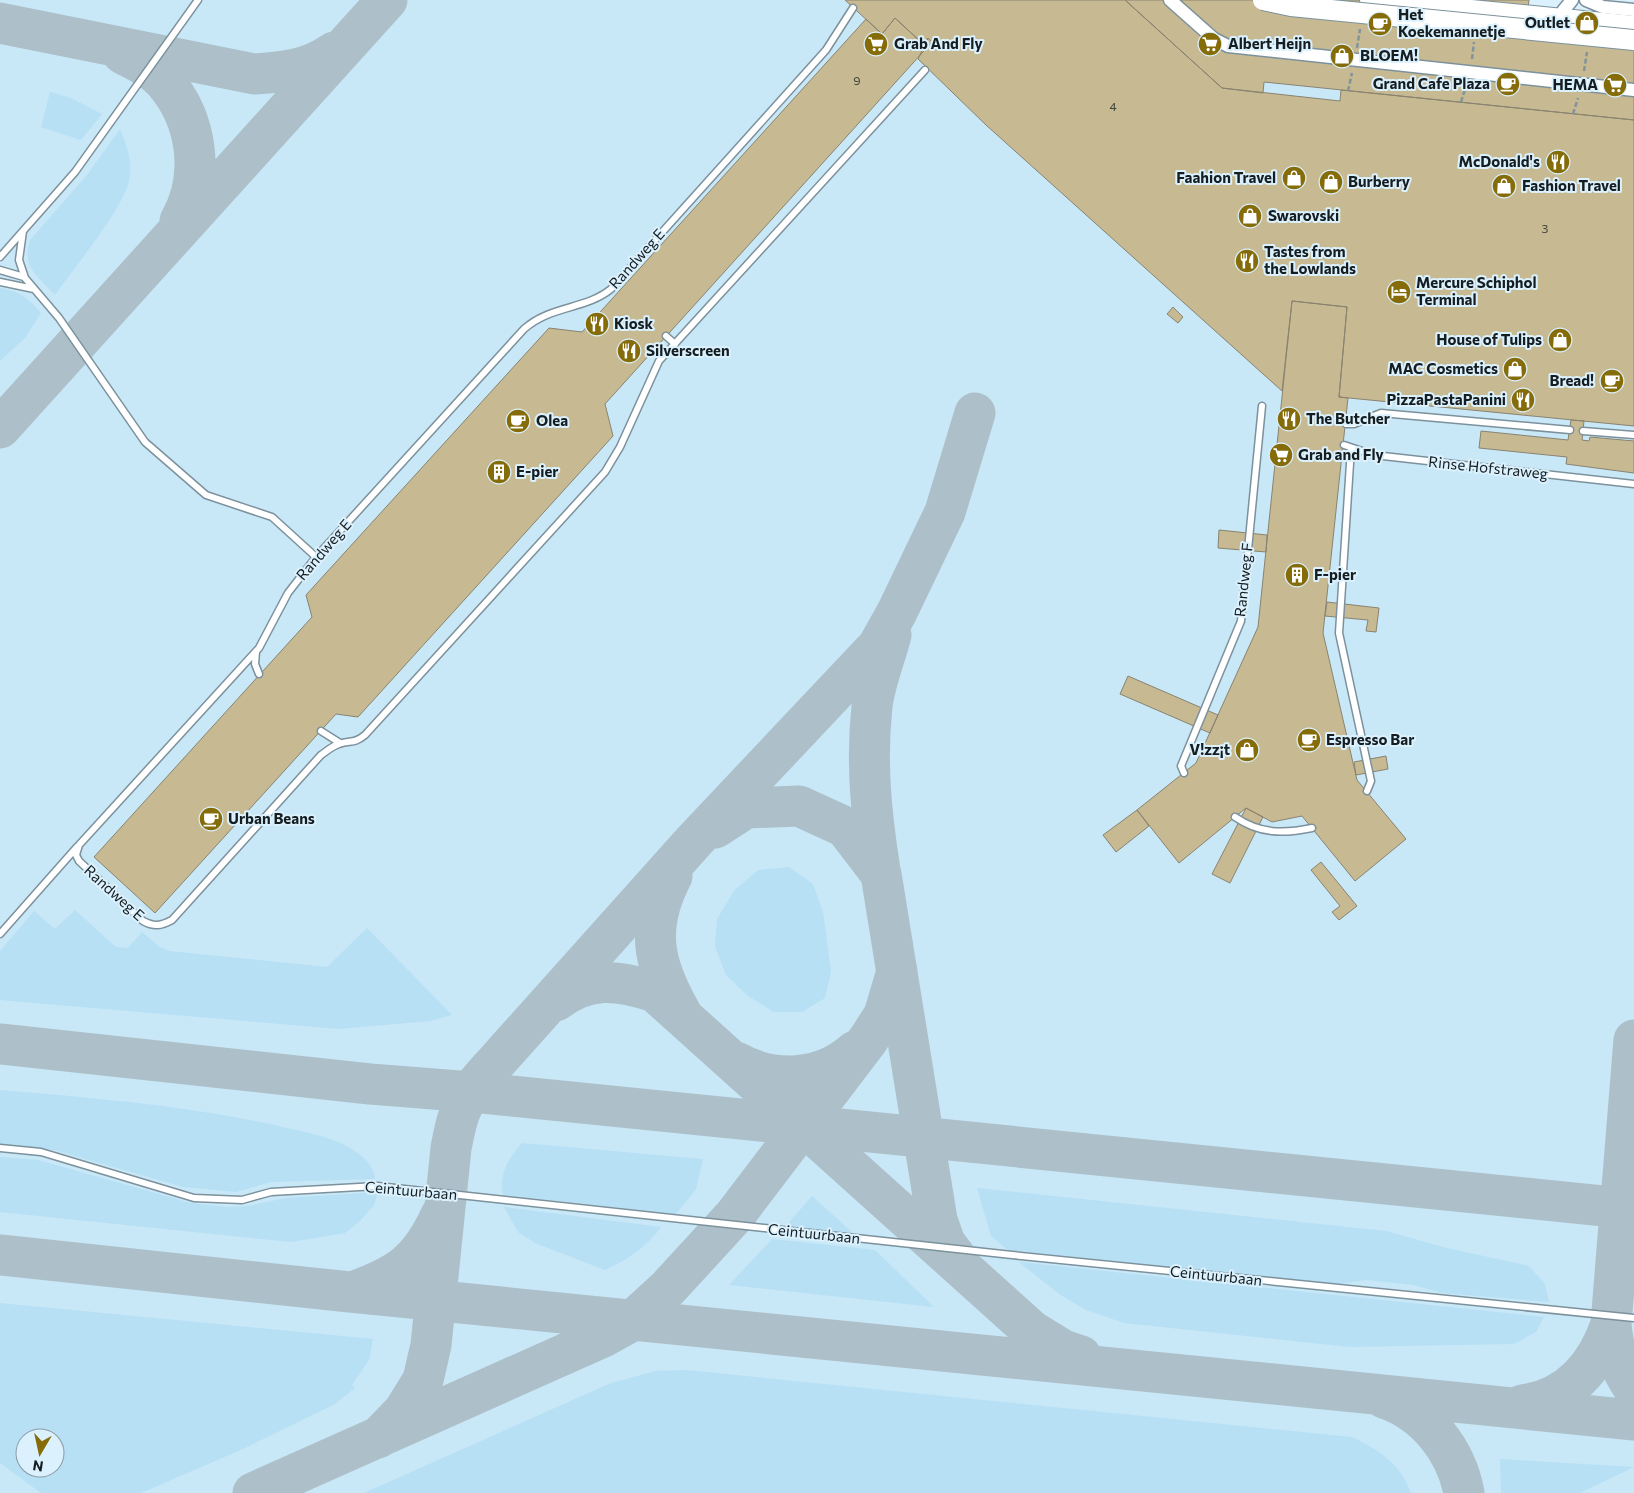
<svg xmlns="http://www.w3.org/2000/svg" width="1634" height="1493" viewBox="0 0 1634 1493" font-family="Commissioner,sans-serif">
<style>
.built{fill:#c8e7f7;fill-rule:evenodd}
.green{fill:#b7e0f5;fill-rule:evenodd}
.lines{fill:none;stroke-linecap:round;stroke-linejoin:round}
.taxiway{stroke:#adc0ca;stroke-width:41}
.building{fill:#c7ba92;stroke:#898370}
.lane-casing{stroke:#7c919c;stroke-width:9}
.street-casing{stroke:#7c919c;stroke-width:15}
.primary-casing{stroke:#7c919c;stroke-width:22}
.path{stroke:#83939b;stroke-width:2.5;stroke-dasharray:5 2.5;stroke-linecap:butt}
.lane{stroke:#fff;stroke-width:6}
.street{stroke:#fff;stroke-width:12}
.primary{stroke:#fff;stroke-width:20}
.primary-bridge-casing{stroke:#7c919c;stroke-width:22;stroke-linecap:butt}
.primary-bridge{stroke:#fff;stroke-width:20}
.labels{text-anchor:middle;stroke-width:4;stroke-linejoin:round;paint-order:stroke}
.number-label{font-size:12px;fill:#42443d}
.poi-label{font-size:15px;font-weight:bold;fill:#151d21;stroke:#dbf1fd;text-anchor:start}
.street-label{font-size:15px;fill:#151d21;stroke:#dbf1fd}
</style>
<rect width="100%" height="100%" fill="#dbf1fd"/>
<path class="built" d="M0 0H1529L1528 8 1634 19V1493H0ZM25 1438H55V1468H25Z"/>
<path class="green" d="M50 92 71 98 102 114 81 140 41 127Z
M120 129C127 146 133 162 129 181 122 210 74 268 55 295 38 276 21 267 30 240L87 175Z
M0 288C20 291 28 298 41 313L25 338 0 361Z
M789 867 813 884 823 912 831 971 825 998 802 1012H774L748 996 726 975 715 947 717 919 734 891 758 870Z
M75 910 116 947 128 948 142 932 160 947 169 951 327 967 367 928 452 1015 430 1021 339 1029 0 1000V951L34 911 55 929Z
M0 1090C92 1098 184 1105 274 1125 299 1131 328 1135 350 1148 362 1155 374 1165 375 1179L271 1182 236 1192 183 1187 54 1150 0 1144Z
M522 1143 703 1159 696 1189 676 1214 503 1195C499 1174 508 1159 522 1143Z
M0 1157 38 1160 191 1203 226 1207 248 1206 285 1198 378 1192 374 1205 359 1222 345 1233 291 1242 0 1212Z
M977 1188 1386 1231 1447 1248 1529 1266 1545 1284 1549 1302 1442 1293 1413 1285 1366 1280 1339 1284 1008 1250 991 1236Z
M812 1196 854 1234 785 1227Z
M504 1207 661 1227C648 1246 627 1260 605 1270L535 1243 518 1232Z
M772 1239 875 1250 934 1307 729 1285Z
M1019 1262 1544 1317 1536 1332 1514 1344 1349 1347 1124 1323 1086 1310 1059 1294Z
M0 1303 373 1339 369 1360 352 1385 355 1388 335 1404 243 1449 141 1493H41L0 1463ZM25 1438H55V1468H25Z
M686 1370 1352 1437C1380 1451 1399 1462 1411 1493H364L611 1383 656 1371Z
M1500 1459 1634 1467 1580 1493H1501Z"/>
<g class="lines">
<path class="taxiway" d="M0 23 254 74C284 72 308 70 334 52
M123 54C138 61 153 69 164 81 198 120 205 177 180 221
M0 428 387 0
M715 828 746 808 799 806 845 827 881 874 937 1220 945 1243 955 1256
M880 870C871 814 866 762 872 706 875 682 885 658 891 635
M672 876C645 928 653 964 681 1013
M556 1001C589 976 617 980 655 992L1032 1331 1063 1350 1081 1356
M1634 1040 1611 1324C1613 1350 1620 1368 1634 1389
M0 1044 370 1084 472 1092 1634 1209
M736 1062C774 1083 822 1081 855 1051
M0 1255 350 1292 1634 1420
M352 1292C400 1275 420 1261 441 1215
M1384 1398C1426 1412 1456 1450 1464 1493
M1522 1405C1568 1399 1596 1368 1611 1324
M378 1438 404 1411 423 1380 431 1345 451 1148C453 1138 455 1127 458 1118 465 1092 488 1072 505 1052L694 841 878 646 897 612 945 512 975 413
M253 1493 603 1337 632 1321 668 1288 735 1215 868 1040 884 1015 897 971"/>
</g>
<path class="building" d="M845 0H1125L1222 88 1340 101 1341 90 1634 120V426L1339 397 1347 307 1292 301 1282 391 986 125 918 59 928 38 923 44 895 18 882 34Z
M1125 0H1529L1528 8 1634 19V120L1264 82 1263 93 1222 88Z
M895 18 923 44 928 38 932 42 605 404 613 436 358 717 336 714 155 913 94 857 312 617 306 595 549 328 582 332 866 19 882 34Z
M1292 301 1347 307 1339 397 1348 398 1323 633 1357 780 1406 839 1355 881 1302 816 1272 822 1246 808 1179 863 1137 810 1196 763 1258 627Z
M1173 307 1183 317 1178 323 1167 314Z
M1571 420 1584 421 1582 440 1589 441 1590 437 1634 441V473L1566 464 1567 457 1479 448 1481 431 1568 440Z
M1219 530 1267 535 1266 552 1218 548Z
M1327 602 1379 608 1376 632 1366 631 1368 620 1325 616Z
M1128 676 1218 715 1210 733 1120 694Z
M1386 756 1388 769 1356 775 1354 762Z
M1246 808 1263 817 1230 883 1212 874Z
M1137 810 1149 826 1116 852 1103 835Z
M1321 862 1357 906 1339 920 1332 912 1340 906 1311 870Z"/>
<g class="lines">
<g class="lane-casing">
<path id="lane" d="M853 8 826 50 611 289C585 310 551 305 524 329L316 557 288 593 259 648 79 845 76 855 79 861 143 921C154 927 161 926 172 920L321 755C327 751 332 746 339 744 351 740 354 744 365 735L605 472 620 447 659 361 925 70
M23 231 19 260 25 278 59 318 145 442 206 495 272 517 316 557
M0 257 75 172 198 0
M0 270 24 277
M0 282 34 289
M666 336 675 344
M1346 424H1354L1381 413 1570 430
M1583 431 1634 435
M1344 445 1374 455 1634 484
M1351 448 1339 633 1371 781 1367 791
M256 652 255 664 259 674
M321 731 340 743
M1184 773 1181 766 1241 621 1262 406
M1235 817C1260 834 1283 834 1312 828
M0 934 77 847
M0 1148 41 1152 194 1198 242 1200 271 1192 377 1186 1012 1255 1634 1318"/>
</g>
<g class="street-casing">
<path id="street" d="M1170 0 1214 39 1228 46 1634 90
M1586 0 1603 7 1634 10
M1563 11 1572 0"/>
</g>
<g class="primary-casing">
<path id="primary" d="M1370 0 1634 26"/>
</g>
<path class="path" d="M1357 48 1360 29
M1472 59 1474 42
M1584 71 1587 52
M1348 91 1352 73
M1461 102 1466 86
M1573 114 1578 98"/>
<use href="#lane" class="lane"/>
<use href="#street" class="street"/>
<use href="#primary" class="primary"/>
<g class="primary-bridge-casing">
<path id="primary-bridge" d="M1263 0 1291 6 1634 40"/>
</g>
<use href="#primary-bridge" class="primary-bridge"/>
</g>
<defs>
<g id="shop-disc" transform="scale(1.25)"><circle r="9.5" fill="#856c08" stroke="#dbf1fd"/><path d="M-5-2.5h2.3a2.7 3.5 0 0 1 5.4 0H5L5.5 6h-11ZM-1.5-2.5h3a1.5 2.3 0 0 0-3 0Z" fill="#fff"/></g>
<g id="cafe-disc" transform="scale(1.25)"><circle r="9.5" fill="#856c08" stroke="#dbf1fd"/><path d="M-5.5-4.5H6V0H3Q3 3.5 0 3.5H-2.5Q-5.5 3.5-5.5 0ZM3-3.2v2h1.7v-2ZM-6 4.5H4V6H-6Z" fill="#fff"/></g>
<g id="supermarket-disc" transform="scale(1.25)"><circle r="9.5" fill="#856c08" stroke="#dbf1fd"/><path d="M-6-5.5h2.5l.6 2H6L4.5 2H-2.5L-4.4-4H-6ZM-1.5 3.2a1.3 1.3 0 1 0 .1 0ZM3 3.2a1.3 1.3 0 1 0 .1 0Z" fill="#fff"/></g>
<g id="restaurant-disc" transform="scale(1.25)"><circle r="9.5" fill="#856c08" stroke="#dbf1fd"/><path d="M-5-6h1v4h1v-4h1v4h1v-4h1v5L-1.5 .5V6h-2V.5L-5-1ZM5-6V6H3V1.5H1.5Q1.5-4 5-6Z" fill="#fff"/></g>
<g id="hotel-disc" transform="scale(1.25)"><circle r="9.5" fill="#856c08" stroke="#dbf1fd"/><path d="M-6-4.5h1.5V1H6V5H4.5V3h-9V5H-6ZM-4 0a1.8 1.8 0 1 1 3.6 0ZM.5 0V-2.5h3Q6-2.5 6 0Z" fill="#fff"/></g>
<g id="building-disc" transform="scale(1.25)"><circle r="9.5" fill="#856c08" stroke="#dbf1fd"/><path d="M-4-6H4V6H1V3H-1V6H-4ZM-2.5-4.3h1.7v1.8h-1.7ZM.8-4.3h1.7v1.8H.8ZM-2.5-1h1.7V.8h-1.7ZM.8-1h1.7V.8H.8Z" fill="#fff"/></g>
</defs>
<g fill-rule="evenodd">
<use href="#shop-disc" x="1587" y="23"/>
<use href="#cafe-disc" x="1380" y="24"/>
<use href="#supermarket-disc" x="876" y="44"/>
<use href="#supermarket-disc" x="1210" y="44"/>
<use href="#shop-disc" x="1342" y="56"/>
<use href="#cafe-disc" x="1508" y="84"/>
<use href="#supermarket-disc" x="1615" y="85"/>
<use href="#restaurant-disc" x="1558" y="162"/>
<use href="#shop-disc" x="1294" y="178"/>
<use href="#shop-disc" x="1331" y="182"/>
<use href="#shop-disc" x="1504" y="186"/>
<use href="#shop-disc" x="1250" y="216"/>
<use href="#restaurant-disc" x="1247" y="261"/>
<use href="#hotel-disc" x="1399" y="292"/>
<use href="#restaurant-disc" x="597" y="324"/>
<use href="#shop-disc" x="1560" y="340"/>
<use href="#restaurant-disc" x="629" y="351"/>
<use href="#shop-disc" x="1515" y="369"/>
<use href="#cafe-disc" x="1612" y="381"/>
<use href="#restaurant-disc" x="1523" y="400"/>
<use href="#restaurant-disc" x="1289" y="419"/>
<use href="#cafe-disc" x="518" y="421"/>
<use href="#supermarket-disc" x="1281" y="455"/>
<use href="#building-disc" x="499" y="472"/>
<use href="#building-disc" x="1297" y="575"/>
<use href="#cafe-disc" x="1309" y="740"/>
<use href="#shop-disc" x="1247" y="750"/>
<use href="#cafe-disc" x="211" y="819"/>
</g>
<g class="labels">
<g class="number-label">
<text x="857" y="85">9</text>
<text x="1113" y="111">4</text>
<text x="1545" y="233">3</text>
</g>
<g class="poi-label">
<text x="1398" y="20">Het<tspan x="1398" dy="17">Koekemannetje</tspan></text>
<text x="1570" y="28" text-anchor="end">Outlet</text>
<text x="894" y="49">Grab And Fly</text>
<text x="1228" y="49">Albert Heijn</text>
<text x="1360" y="61">BLOEM!</text>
<text x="1490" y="89" text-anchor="end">Grand Cafe Plaza</text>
<text x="1598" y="90" text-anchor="end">HEMA</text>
<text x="1540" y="167" text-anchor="end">McDonald's</text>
<text x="1276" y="183" text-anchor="end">Faahion Travel</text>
<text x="1348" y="187">Burberry</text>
<text x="1522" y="191">Fashion Travel</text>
<text x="1268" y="221">Swarovski</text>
<text x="1264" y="257">Tastes from<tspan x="1264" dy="17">the Lowlands</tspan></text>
<text x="1416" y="288">Mercure Schiphol<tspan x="1416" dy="17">Terminal</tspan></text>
<text x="614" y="329">Kiosk</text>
<text x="1542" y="345" text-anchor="end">House of Tulips</text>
<text x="646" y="356">Silverscreen</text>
<text x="1498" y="374" text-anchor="end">MAC Cosmetics</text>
<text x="1594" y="386" text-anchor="end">Bread!</text>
<text x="1506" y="405" text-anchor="end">PizzaPastaPanini</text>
<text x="1306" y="424">The Butcher</text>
<text x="536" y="426">Olea</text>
<text x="1298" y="460">Grab and Fly</text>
<text x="516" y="477">E-pier</text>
<text x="1314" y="580">F-pier</text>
<text x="1326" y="745">Espresso Bar</text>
<text x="1230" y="755" text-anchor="end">V!zz¡t</text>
<text x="228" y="824">Urban Beans</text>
</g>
<g class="street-label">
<text transform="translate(637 259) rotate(-48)" y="5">Randweg E</text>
<text transform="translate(1488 468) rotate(6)" y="5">Rinse Hofstraweg</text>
<text transform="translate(324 550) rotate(-49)" y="5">Randweg E</text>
<text transform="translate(1244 580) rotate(-84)" y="5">Randweg F</text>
<text transform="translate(114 893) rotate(42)" y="5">Randweg E</text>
<text transform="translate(411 1191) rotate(5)" y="5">Ceintuurbaan</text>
<text transform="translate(814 1234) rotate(6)" y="5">Ceintuurbaan</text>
<text transform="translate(1216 1276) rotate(6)" y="5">Ceintuurbaan</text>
</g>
</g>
<g transform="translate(40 1453) rotate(189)"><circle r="24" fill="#dbf1fd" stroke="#8c9ca5"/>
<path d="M0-4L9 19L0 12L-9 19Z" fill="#856c08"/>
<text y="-8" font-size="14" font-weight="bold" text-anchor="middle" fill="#151d21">N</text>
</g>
</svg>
